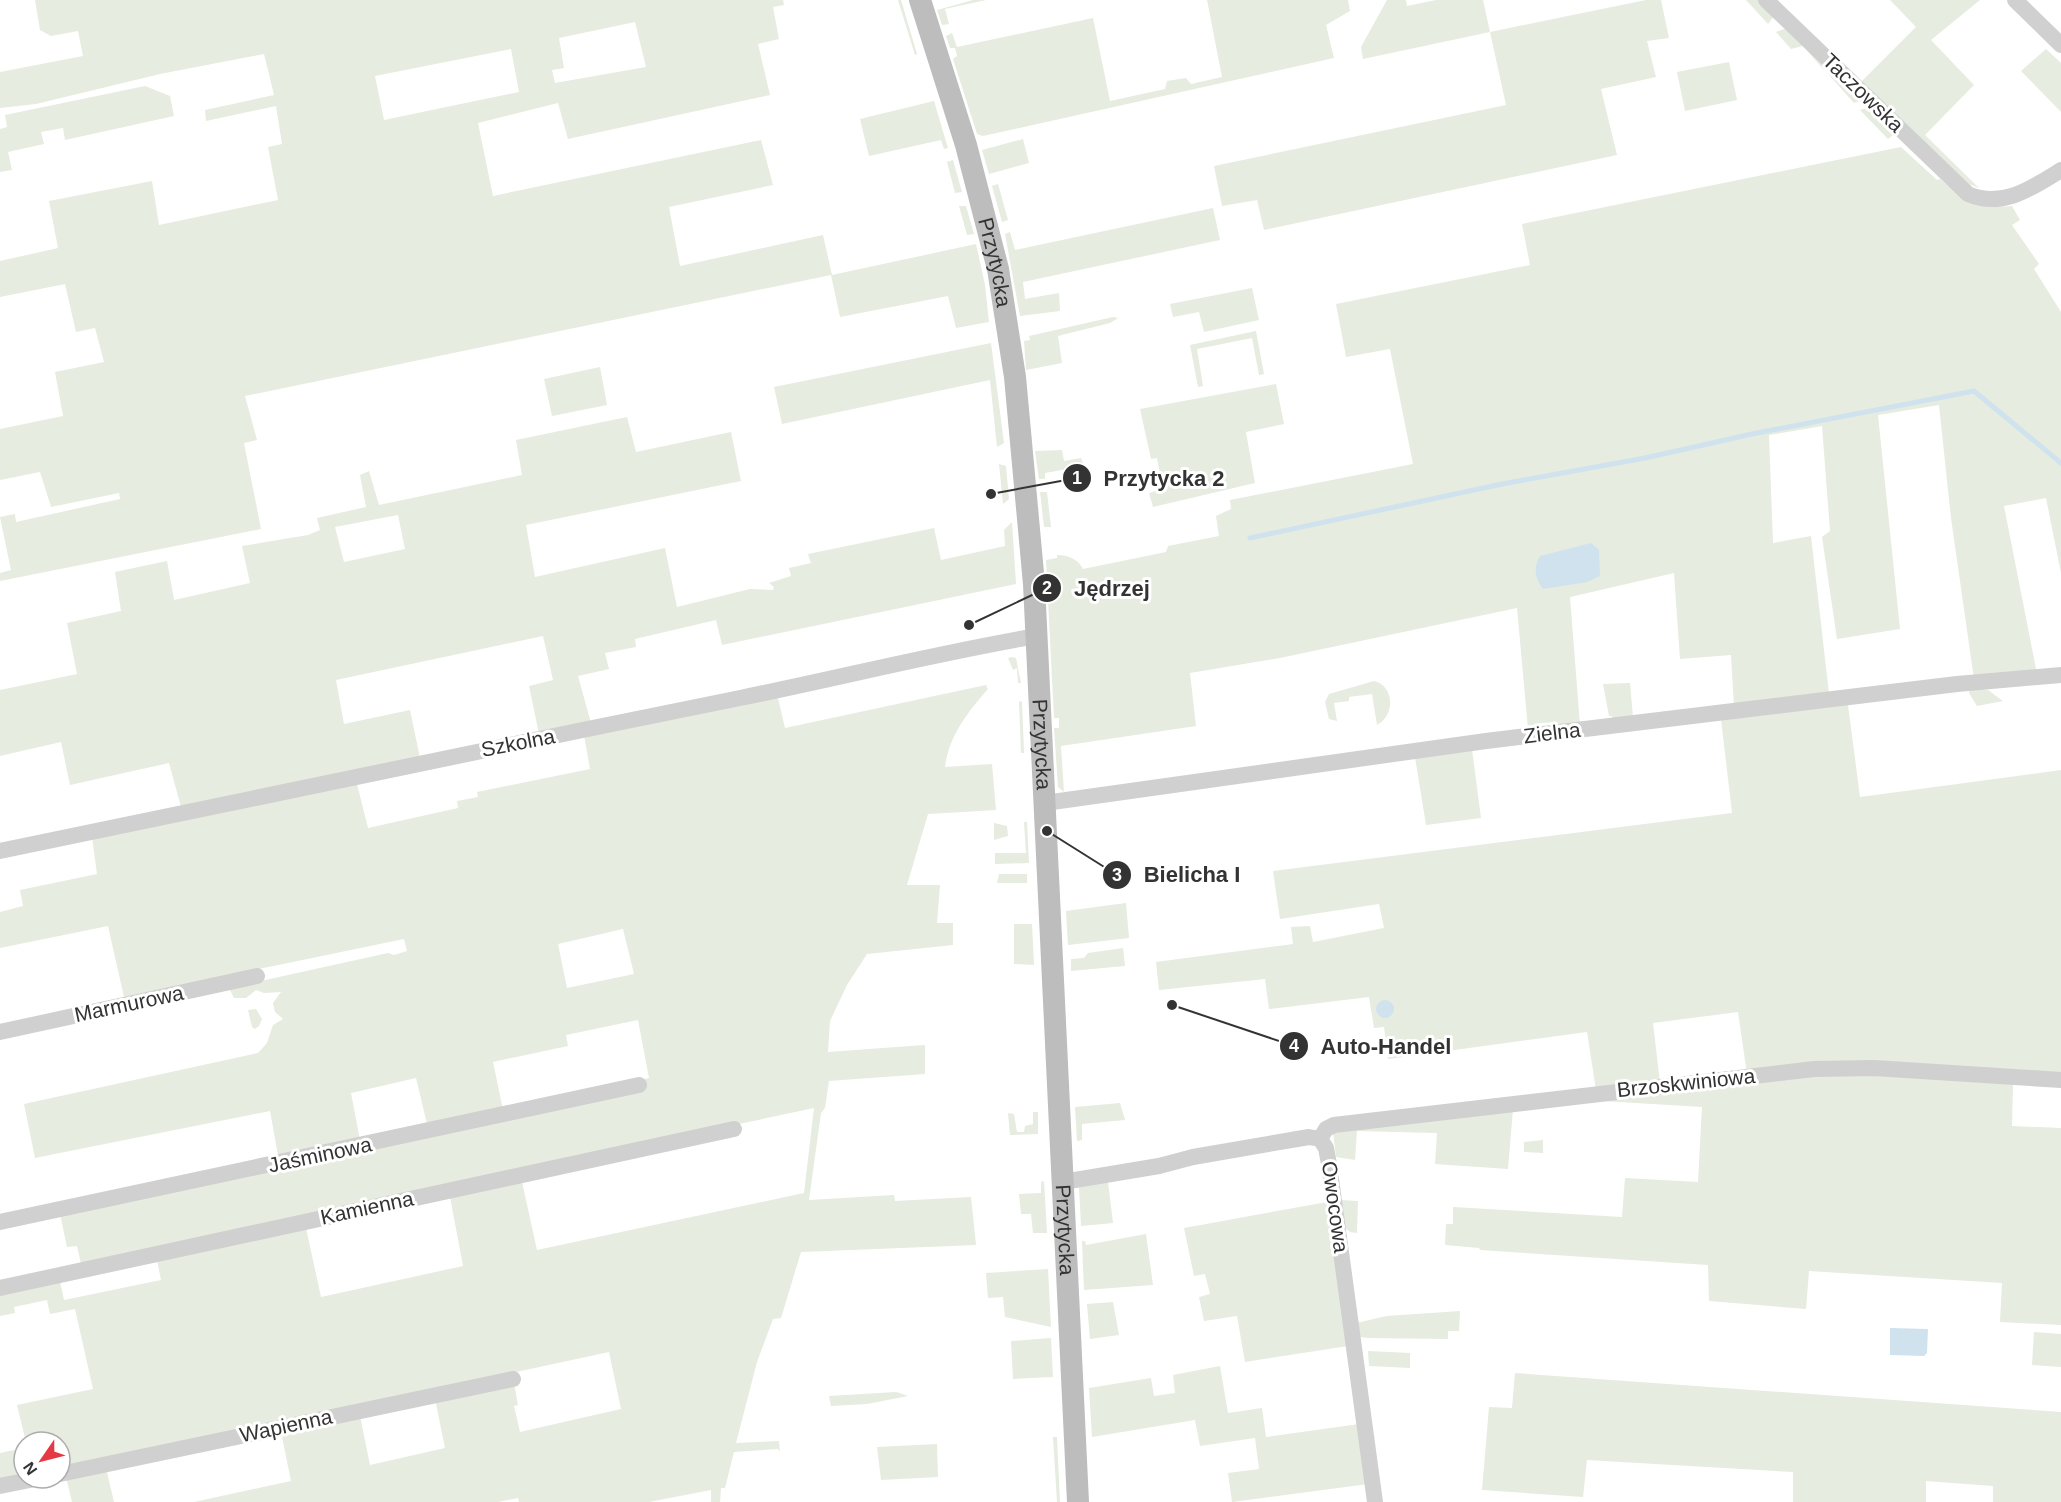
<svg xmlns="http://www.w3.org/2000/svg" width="2061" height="1502" viewBox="0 0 2061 1502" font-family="Helvetica,sans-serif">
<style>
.green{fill:#e6ecdf;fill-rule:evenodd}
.water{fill:#cfe2ee}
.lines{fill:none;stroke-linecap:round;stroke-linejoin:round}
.stream{stroke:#cfe2ee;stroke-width:5}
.minor{stroke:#d0d0d0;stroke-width:16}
.secondary{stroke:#bdbdbd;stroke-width:22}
.labels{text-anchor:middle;stroke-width:6;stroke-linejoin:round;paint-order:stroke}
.street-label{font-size:21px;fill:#333;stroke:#fff}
.leader{fill:none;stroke:#333;stroke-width:2}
.callout-dot{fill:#333;stroke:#fff;stroke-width:2}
.mark-label{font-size:18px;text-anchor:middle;font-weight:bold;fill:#fff}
.callout-label{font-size:22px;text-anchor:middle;font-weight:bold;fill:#333;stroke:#fff;stroke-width:6;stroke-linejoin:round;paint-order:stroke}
</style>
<rect width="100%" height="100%" fill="#fff"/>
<path class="green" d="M35 0H783L784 5 773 7 779 39 758 44 770 95 568 139 558 103 478 123 493 196 761 140 773 185 669 207 680 266 823 235 832 275 976 244 985 285 989 322 956 328 948 296 840 317 831 275 245 396 257 440 244 443 261 529 0 581V573L11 570 0 517 15 514 16 522 120 499 119 493 51 507 40 472 0 480V429L63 416 55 372 104 362 95 328 76 332 65 284 0 297V261L58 248 49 201 152 181 159 225 278 200 268 147 282 144 276 106 206 121 205 110 274 95 264 54 160 74 36 104 0 108V72L83 56 78 31 51 36 40 30ZM635 22 646 67 555 83 552 70 564 68 559 38ZM511 49 519 92 384 120 375 76Z
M898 0H901L917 54 915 55Z
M973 0H986L945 9 949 24 942 25 937 10Z
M1207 0H1348L1350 11 1326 25 1334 58 983 136 977 134 953 59 957 56 955 48H950L946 36 952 33 957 47 1093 18 1110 101 1165 89 1167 81 1186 78 1191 84 1222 77Z
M1387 0H1406L1407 6 1436 0H1483L1490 32 1646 0H1661L1669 38 1647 41 1656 77 1601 89 1617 155 1264 230 1257 200 1222 206 1214 166 1506 105 1490 32 1363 59 1361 47Z
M1746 0H1758L1774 16 1768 24Z
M1890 0H1980L1931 40 1974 85 1925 135 1979 188 1969 184 1861 82 1916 27Z
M1787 28 1828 67 1824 70 1803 46 1791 49 1776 32Z
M2046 49 2061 63V112L2021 71Z
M1729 62 1737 100 1685 111 1677 72Z
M1833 74 1859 101 1854 103 1829 75Z
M145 86 170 96 174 116 65 140 63 128 41 132 44 144 8 152 12 170 0 172V129L7 127 5 115Z
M934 101 948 148 944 149 941 140 869 156 860 119Z
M1866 108 1891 130 1893 135 1888 139 1860 110Z
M1023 139 1029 163 989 174 982 150Z
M1901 147 1937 180 1940 179C1961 197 1984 210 2012 206L2020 220 2012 225 2039 264 2034 269 2061 312V573L2046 498 2004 506 2037 674 1974 679 1951 518 1939 405 1878 415 1900 629 1837 639 1822 537 1830 531 1822 426 1769 435 1773 543 1811 536 1829 694 1734 707 1731 655 1680 659 1674 573 1570 597 1580 725 1560 726 1557 722 1540 723 1537 728 1528 729 1517 608 1280 658 1190 673 1196 726 1061 746 1064 792 1058 787 1054 728H1059V718H1054L1046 560 1057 558V555C1068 555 1078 559 1083 569L1166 552 1168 546 1219 536 1216 516 1231 509 1230 500 1413 464 1390 349 1346 357 1336 304 1530 265 1522 224Z
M953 160 962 192 955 193 947 162Z
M998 184 1008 220 1002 222 992 186Z
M959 206H966L974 234 967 235Z
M1213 208 1220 240 1023 282 1025 299 1059 293 1060 311 1020 316 1005 234 1010 232 1015 250Z
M1252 288 1259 320 1204 332 1199 312 1173 317 1170 304Z
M1113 317 1118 318 1110 323 1058 336 1062 363 1026 370 1024 341 1030 340 1029 336Z
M1256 331 1264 374 1259 375 1252 338 1197 349 1203 386 1198 387 1190 345Z
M991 343 1004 443 997 447 990 380 782 424 774 387Z
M600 367 607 405 552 416 544 379Z
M1276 384 1284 424 1246 432 1255 483 1153 507 1149 493 1163 489 1157 458 1151 459 1140 409Z
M627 417 636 452 731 432 741 481 526 525 535 577 665 548 677 607 750 589 773 590 774 587 769 583 791 576 789 568 811 563 808 554 934 528 941 560 1005 546 1004 530 1012 522 1016 584 722 645 716 620 635 639 636 647 605 653 609 669 578 676 591 723 539 734 529 686 553 680 543 636 336 680 344 724 410 710 420 758 181 807 169 763 70 785 61 742 0 756V690L77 674 67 623 121 611 115 572 167 561 174 600 250 583 242 546 308 535 320 530 317 518 366 507 360 475 369 471 379 505 522 475 516 440ZM398 515 405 549 344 562 335 527Z
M1062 450 1064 461 1081 458 1084 466 1045 473V479H1039L1035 451Z
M999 464 1006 466 1009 499 1003 504Z
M1040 492H1047L1051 527H1044Z
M1012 657 1016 658 1021 683H1018L1017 668 1013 670 1008 658Z
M1374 681C1395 686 1395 716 1377 725L1372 694 1349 697V701L1334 703 1337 721 1329 719 1325 702 1329 694Z
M1630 683 1633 717 1612 720V716H1609L1603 684Z
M986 685 988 689C967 713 949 736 945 767L992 764 996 810 928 814 907 885H940L937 923H953V945L867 954 847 985 830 1021 828 1052 925 1045V1074L829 1081 825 1108 821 1113 809 1200 894 1195 895 1201 971 1197 976 1245 801 1252 781 1318 773 1319 757 1362 736 1443 779 1441 780 1452 778 1449 734 1452 725 1488H721L720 1502H711V1490L649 1502H519L518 1498 498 1502H194L291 1481 279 1422 60 1469V1442H26L17 1405 93 1389 75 1309 50 1314 47 1300 14 1307 15 1313 0 1316V1294L60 1281 64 1300 161 1280 157 1260 306 1228 321 1297 463 1266 450 1197 522 1182 537 1250 804 1193 814 1108 81 1264 77 1246 67 1247 60 1214 649 1078 638 1020 566 1035 568 1046 493 1062 503 1110 427 1124 416 1078 351 1093 360 1140 279 1161 270 1111 35 1158 24 1104 258 1053 267 1043 273 1025 283 1019 275 1012 273 1003 281 992 264 993 256 990 246 998H234L229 988 388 953 394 955 407 951 404 939 124 997 108 926 0 948V912L23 906 20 890 97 874 92 837 356 780 368 828 458 808 457 801 478 797 477 792 590 769 584 735 777 694 785 728ZM623 929 634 974 567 988 558 944ZM609 1352 621 1409 520 1432 514 1406 518 1405 514 1383 435 1399 445 1448 370 1465 358 1406Z
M1970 688 1988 690 2003 701 1977 706 1969 693Z
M1019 701 1022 702 1024 753H1021Z
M1848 705 1860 797 2061 770V1086L2013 1084 2012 1126 2061 1128V1325L2000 1322 2002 1283 1809 1271 1806 1309 1709 1301 1708 1265 1480 1250 1479 1248 1445 1245 1446 1224H1453V1207L1622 1217 1625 1178 1698 1182 1702 1107 1586 1100 1747 1074 1738 1012 1653 1023 1660 1083 1596 1090 1587 1032 1388 1059 1384 1027 1374 1028 1369 997 1269 1009 1265 979 1159 990 1156 962 1293 944 1291 927 1310 926 1313 942 1384 928 1379 904 1280 919 1273 871 1732 813 1721 719Z
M1472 749 1481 818 1426 825 1415 757Z
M1024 822H1027L1029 863 995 864V853H1026Z
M994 823 1007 826 1008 836 994 840Z
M999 874H1027V883H997Z
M1126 903 1129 938 1068 945 1066 911Z
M1014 924H1032L1034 965 1014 964Z
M1123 948 1125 966 1071 971V959L1084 958 1088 953Z
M256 1009 262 1019 259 1026 255 1029 252 1027 248 1010Z
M1120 1103 1125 1120 1082 1124V1140L1077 1141 1075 1107Z
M1513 1109 1508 1169 1435 1164 1437 1133 1357 1131 1355 1160 1336 1157 1333 1132Z
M1033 1112H1038V1134L1010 1135 1008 1113 1014 1114 1017 1132H1024L1025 1126 1033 1124Z
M1543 1140V1153L1524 1152V1142Z
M1044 1181 1047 1233H1033L1031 1214H1021L1019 1194 1041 1193V1182Z
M1108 1182 1113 1223 1081 1226 1079 1187Z
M1339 1200 1358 1201 1357 1233 1350 1232 1342 1225Z
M1327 1202 1348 1346 1245 1362 1237 1316 1204 1321 1199 1297 1210 1294 1205 1274 1194 1276 1184 1228Z
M1146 1234 1153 1285 1084 1290 1082 1241H1085L1086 1245Z
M1048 1269 1051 1327 1005 1317 1003 1297 988 1298 986 1273Z
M1113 1302 1119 1335 1090 1339 1087 1304Z
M1460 1311 1459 1331H1448V1339L1367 1338 1360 1337 1356 1323 1387 1316Z
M2034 1332 2061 1334V1367L2032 1365Z
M1051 1338 1053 1377 1013 1379 1011 1341Z
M1368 1351 1410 1353V1368L1369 1366Z
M1220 1366 1228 1413 1262 1408 1266 1437 1359 1424 1368 1484 1232 1502 1228 1473 1259 1469 1255 1438 1200 1446 1195 1420 1092 1437 1089 1388 1151 1378 1154 1396 1175 1393 1173 1375Z
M1515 1373 2061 1412V1502H1993V1486L1926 1481V1502H1793V1472L1587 1460 1583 1497 1482 1490 1489 1407 1512 1408Z
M896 1392 908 1396 867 1404 831 1406 829 1396Z
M1053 1437H1057L1060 1502H1057Z
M937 1444 938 1477 881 1480 877 1447Z
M24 1448V1476L0 1481V1453Z
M106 1468 114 1502H72L66 1477Z"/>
<path class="water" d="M1591 543 1599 550 1600 576 1587 582 1543 589C1535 579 1533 567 1540 556Z
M1376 1009a9 9 0 1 1 18 0a9 9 0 1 1-18 0Z
M1890 1328 1928 1329 1927 1353 1924 1356 1890 1355Z"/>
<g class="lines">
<path class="stream" d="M1250 538 1502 484 1645 458 1752 434 1974 391 2061 463"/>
<path class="minor" d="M1766 0 1968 194C2002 209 2032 188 2061 170
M2015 0 2061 45
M1045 803 1486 741 1957 684 2061 675
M0 851C246 799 493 748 740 698 839 678 937 653 1037 636
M0 1032 257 976
M1320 1139 1326 1129 1334 1125 1814 1069 1874 1068 2061 1080
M1063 1182 1159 1166 1193 1157 1309 1137 1320 1139 1326 1148 1329 1164 1375 1502
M0 1222 639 1085
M0 1288 734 1129
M60 1474 513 1379
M0 1486 40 1478"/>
<path class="secondary" id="s1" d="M920 0 966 145 998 269 1015 377 1034 584 1078 1502"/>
</g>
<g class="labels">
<g class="street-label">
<text transform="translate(1863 93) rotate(44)" y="7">Taczowska</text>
<text dy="7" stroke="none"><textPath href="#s1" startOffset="273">Przytycka</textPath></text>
<text transform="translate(1552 733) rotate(-7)" y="7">Zielna</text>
<text transform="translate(518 743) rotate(-11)" y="7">Szkolna</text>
<text dy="7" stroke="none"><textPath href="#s1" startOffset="758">Przytycka</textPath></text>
<text transform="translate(129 1004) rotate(-12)" y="7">Marmurowa</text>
<text transform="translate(1686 1083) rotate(-6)" y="7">Brzoskwiniowa</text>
<text transform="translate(320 1155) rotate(-12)" y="7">Jaśminowa</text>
<text transform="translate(1335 1207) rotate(82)" y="7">Owocowa</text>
<text transform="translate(367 1208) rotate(-12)" y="7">Kamienna</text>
<text dy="7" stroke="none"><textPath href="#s1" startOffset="1244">Przytycka</textPath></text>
<text transform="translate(286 1426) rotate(-12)" y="7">Wapienna</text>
</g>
</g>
<path class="leader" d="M991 494L1077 478M969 625L1047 588M1047 831L1117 875M1172 1005L1294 1046"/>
<g class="callout-dot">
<circle cx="991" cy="494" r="6"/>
<circle cx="969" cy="625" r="6"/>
<circle cx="1047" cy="831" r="6"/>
<circle cx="1172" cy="1005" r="6"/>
<circle cx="1077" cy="478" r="15"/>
<circle cx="1047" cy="588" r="15"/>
<circle cx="1117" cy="875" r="15"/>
<circle cx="1294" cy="1046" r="15"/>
</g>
<g class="mark-label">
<text x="1077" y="484">1</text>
<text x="1047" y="594">2</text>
<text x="1117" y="881">3</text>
<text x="1294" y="1052">4</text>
</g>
<g class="callout-label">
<text x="1164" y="486">Przytycka 2</text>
<text x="1112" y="596">Jędrzej</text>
<text x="1192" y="882">Bielicha I</text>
<text x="1386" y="1054">Auto-Handel</text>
</g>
<g transform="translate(42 1460) rotate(235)"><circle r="28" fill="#ffffff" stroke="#adadad" stroke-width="1.5"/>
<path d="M0-4.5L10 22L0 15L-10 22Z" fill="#e63946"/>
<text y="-9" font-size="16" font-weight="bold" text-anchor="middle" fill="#333333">N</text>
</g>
</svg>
